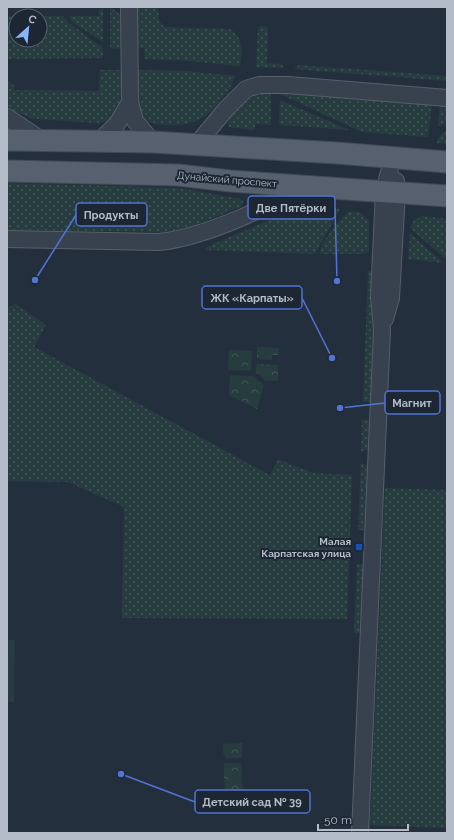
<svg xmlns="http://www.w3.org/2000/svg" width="454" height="840" viewBox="0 0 454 840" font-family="Raleway,sans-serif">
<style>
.grass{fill:url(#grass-dots)}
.park{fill:url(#park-crowns)}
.garden{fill:#263c3f}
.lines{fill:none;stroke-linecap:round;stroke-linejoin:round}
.minor-casing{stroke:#565f6c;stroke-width:18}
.major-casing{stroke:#414a57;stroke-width:23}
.minor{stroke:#38414e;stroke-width:16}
.major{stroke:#56606e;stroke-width:21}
.transit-dot{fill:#1a4fb4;stroke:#1d2633;stroke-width:1.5}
.labels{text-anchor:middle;stroke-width:4;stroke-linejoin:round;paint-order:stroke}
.street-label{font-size:10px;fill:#b4bcc9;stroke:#1d2633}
.poi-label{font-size:10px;font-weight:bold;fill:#b4bcc9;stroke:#1d2633;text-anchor:end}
.leader{fill:none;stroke:#5274d3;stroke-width:1.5}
.callout-dot{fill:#5274d3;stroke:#1d2633;stroke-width:1.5}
.callout{fill:#1d2633;stroke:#5274d3;stroke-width:1.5}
.callout-label{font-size:11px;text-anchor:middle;font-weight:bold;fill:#b4bcc9}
</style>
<defs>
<pattern id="grass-dots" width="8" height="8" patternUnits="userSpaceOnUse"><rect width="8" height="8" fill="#263c3f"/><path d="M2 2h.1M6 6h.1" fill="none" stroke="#435659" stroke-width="1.8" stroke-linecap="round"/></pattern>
<pattern id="park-crowns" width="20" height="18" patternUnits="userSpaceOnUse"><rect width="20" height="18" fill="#263c3f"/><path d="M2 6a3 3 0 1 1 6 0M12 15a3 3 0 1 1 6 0" fill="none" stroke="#435659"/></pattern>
</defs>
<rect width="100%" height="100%" fill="#242f3e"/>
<path class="grass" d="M103 7V42L72 22 69 16H99V10Z
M110 7 121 15V49L110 48Z
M138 7H158L159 21 165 27 230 29C244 38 242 52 240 66L189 61 145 59 144 48H138Z
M7 16H16V40H40V16H63L69 23 103 48V58L7 59Z
M261 26 267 27 268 30 267 63 281 64 284 68 256 67 258 28Z
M299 65 447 76V81L294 69Z
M100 70H121C121 88 125 121 98 123L33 119 7 108V81L14 85V90L99 91Z
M138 70 186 71 235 76 227 95 225 94C209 119 192 127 163 125 151 124 143 123 138 111 135 101 138 81 138 70Z
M271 91V125L255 124V130L229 127 228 123C236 105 252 94 271 91Z
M280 91 432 103 428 137 362 132 280 94Z
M280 100 349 130 279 125Z
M440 104 447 105V123L438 126Z
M447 129V144L437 143 438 138Z
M7 183 180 188 241 199 243 201 242 206 197 225 171 232 7 230Z
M308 208 340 209 315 254 205 250 206 247 288 212Z
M349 211 360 212 369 221V252L361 254H320C320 241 340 220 349 211Z
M423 216 447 219V260L410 228 414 220Z
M410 234 412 235 443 263 408 259Z
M368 271H376L370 402H363Z
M15 304 46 325 34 347 270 475 278 459 313 473 352 475 347 619 122 618 124 507 68 482 7 481V308Z
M362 419 369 420 368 450 361 452Z
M361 463 367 465 364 530H358Z
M385 488 447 490V828L370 825Z
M357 564H363L360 633H354Z"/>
<path class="park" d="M257 347 279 348V355H272V360L257 359Z
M229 350 252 351 251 371 228 370Z
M256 364 278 365V381H266L256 372Z
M230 375 253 376 264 385 257 409 229 395Z
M242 743V758H226L223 753V744Z
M224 763H241L242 785 247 796 230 803 224 782Z"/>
<path class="garden" d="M7 640H15L14 702H7Z"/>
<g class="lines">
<g class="minor-casing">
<path id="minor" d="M129 7 130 102 135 121 153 142
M7 117 40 139
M100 140 117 124 130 102
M197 144 226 109 246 89 259 85H288L447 98
M7 239 158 242C205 238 265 207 309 186
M385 319 391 298 397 192 396 181
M360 833 382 330 379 297 384 191 393 157"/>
</g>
<g class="major-casing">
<path id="major" d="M7 140 153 142 337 153 447 162
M7 171 178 175 230 181 447 196"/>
</g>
<use href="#minor" class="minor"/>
<use href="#major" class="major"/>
</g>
<rect class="transit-dot" x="355" y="543" width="8" height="8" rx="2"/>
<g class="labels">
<g class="street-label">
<text transform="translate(227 179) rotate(5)" y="4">Дунайский проспект</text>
</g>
<g class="poi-label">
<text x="351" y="545">Малая<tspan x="351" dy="12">Карпатская улица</tspan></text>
</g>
</g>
<path class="leader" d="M337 281L335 208M35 280L76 215M332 358L302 298M340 408L385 403M121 774L195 802"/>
<g class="callout-dot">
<circle cx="337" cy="281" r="4"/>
<circle cx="35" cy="280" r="4"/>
<circle cx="332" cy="358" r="4"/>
<circle cx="340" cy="408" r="4"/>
<circle cx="121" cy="774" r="4"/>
</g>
<g class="callout">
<rect x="248" y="196" width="87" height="23" rx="4"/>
<rect x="76" y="203" width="71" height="23" rx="4"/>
<rect x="202" y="286" width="100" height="23" rx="4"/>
<rect x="385" y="391" width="55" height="23" rx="4"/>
<rect x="195" y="790" width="115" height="23" rx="4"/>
</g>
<g class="callout-label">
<text x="291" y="212">Две Пятёрки</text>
<text x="111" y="219">Продукты</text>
<text x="252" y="302">ЖК «Карпаты»</text>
<text x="412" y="407">Магнит</text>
<text x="252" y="806">Детский сад № 39</text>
</g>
<rect width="454" height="840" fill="none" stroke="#b4bcc9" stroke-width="16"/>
<g transform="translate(28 28) rotate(27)"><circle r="19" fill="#1d2633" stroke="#59626f"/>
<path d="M0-3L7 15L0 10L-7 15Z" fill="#8ab4f8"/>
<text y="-6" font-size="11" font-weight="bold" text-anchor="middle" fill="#b4bcc9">С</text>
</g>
<path d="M318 824v6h90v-6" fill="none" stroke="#b4bcc9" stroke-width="2"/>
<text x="324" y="824" font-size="12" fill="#b4bcc9" stroke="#1d2633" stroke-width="3" paint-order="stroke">50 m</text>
</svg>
